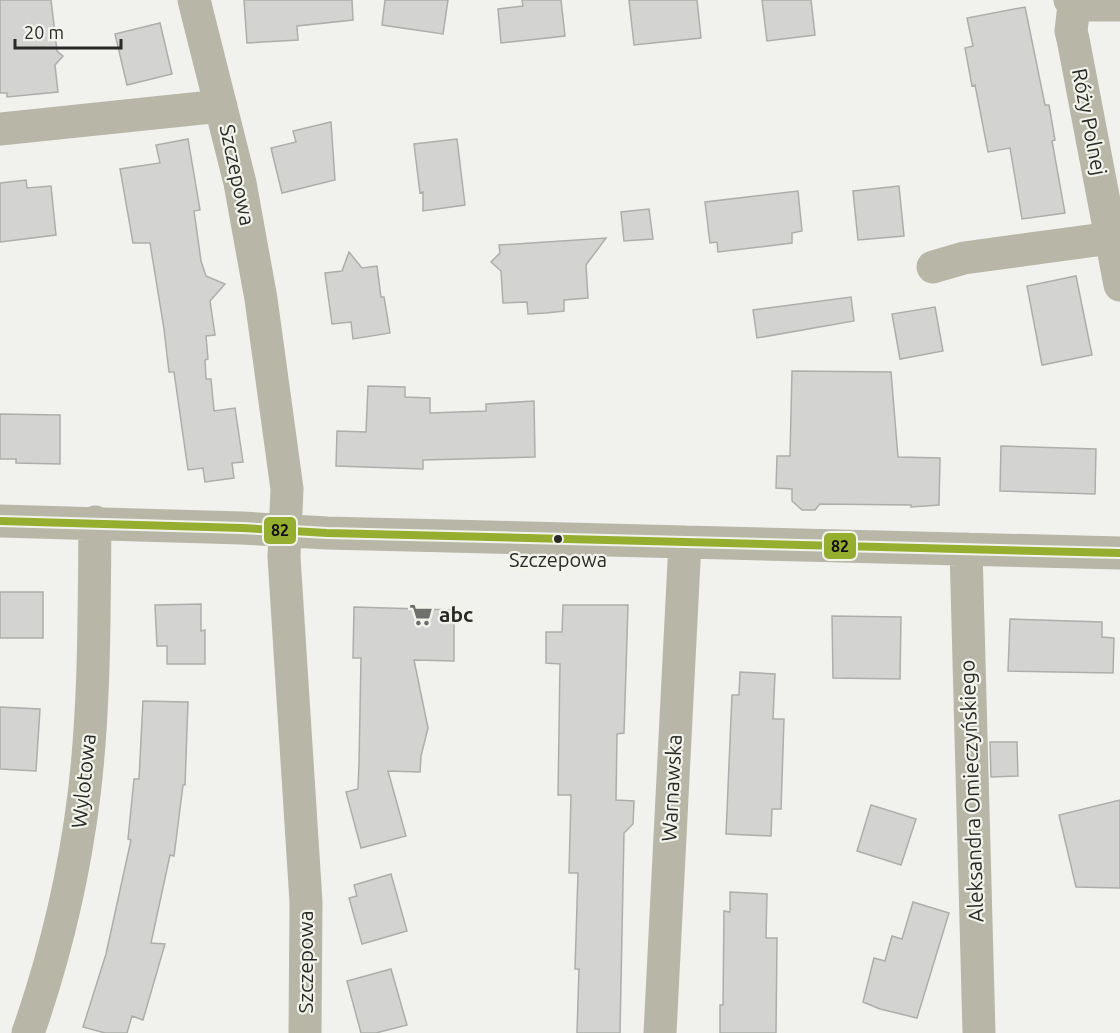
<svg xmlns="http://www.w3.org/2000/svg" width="1120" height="1033" viewBox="0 0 1120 1033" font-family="Ubuntu,sans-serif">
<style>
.building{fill:#d3d4d1;stroke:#adaeab;stroke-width:1.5}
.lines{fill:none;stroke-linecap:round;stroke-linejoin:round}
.minor{stroke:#b8b6a7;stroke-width:33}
.bus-1-casing{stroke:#f2f4ec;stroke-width:12}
.bus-1{stroke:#96ae30;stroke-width:8}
.bus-dot{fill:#292a27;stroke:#f2f4ec;stroke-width:2}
.labels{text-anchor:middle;stroke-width:4.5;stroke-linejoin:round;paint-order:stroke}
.bus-label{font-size:20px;fill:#292a27;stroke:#f2f4ec}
.street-label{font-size:21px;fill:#292a27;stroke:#f2f4ec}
.poi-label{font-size:21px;font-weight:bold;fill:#292a27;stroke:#f2f4ec;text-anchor:start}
.line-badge{stroke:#f2f4ec;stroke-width:2}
.pale-badge-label{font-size:16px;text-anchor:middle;font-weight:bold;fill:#111}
</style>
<rect width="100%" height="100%" fill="#f1f2ee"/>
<path class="building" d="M0 0H51L57 51 63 56 55 65 58 92 7 97V93H0Z
M244 0H352L353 20 297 26 298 40 247 43Z
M385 0H448L443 34 382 25Z
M522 0H561L565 36 501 43 498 9 523 6Z
M629 0H697L701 38 634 45Z
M762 0H811L815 35 767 41Z
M1025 7 1045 105H1049L1055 140 1052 141 1065 213 1022 219 1010 148 988 152 975 85 972 86 965 48 973 46 967 18Z
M160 23 172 74 127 85 115 34Z
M331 122 335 180 282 193 271 148 296 142 293 131Z
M188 139 200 210 194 211 201 261 206 276 225 284 210 301 215 335 206 336 208 359 205 360 206 379H211L214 411 235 408 243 462 232 463 234 478 205 482 203 468 188 470 174 372H169L164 329 150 243H133L120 169 160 163 156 145Z
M457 139 465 205 423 211V192L420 193 414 144Z
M26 180 27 188 51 186 56 235 0 242V183Z
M899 186 904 236 858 240 853 191Z
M798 191 802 231 792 233V243L718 252 717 242 710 243 705 202Z
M649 209 653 239 624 241 621 212Z
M606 238 586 265 588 298 564 300V311L546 313 528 314 527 302 503 303 501 271 491 262 500 253 499 245Z
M349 252 362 268 377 266 381 297H384L390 333 353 339 351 322 332 324 325 273 342 271Z
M1076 276 1092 355 1042 365 1027 286Z
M851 297 854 321 757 338 753 310Z
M935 307 943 351 900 359 892 314Z
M792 371 891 372 898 457 940 458 939 505 911 507V505L820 504 815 510H802L792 501V489L776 488 777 456H790Z
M368 386 405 387V397L430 398V413L486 411V404L534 401 535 457 423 460V469L336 466 337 431 366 432Z
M0 414 60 415V464L16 463V459H0Z
M1001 446 1096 449 1095 494 1000 491Z
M0 592H43V638H0Z
M201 604V631L205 630V664H167V646H157L155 605Z
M563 605H628L624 733 617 734 616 800 634 801 633 824 624 833 620 1033H577L579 969H575L578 873H569L571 795H558L560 664 546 663V632H562Z
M354 607 454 610V661L414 660 428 728 421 756 420 772 388 771 406 836 361 848 346 792 358 789 359 763 361 658H353Z
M832 616 901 617 900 679 833 678Z
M1010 619 1102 622V637L1114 638 1113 673 1008 671Z
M740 672 775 674 773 719H784L781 809H772L771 836 726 834 732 695H739Z
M143 701 188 702 185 785H183L174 856 170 855 151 943 165 944 143 1020 132 1016 127 1033H105L83 1027 106 954 131 840 128 839 134 779H139Z
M0 707 40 709 36 771 0 769Z
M990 742H1017L1018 776 991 777Z
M1120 800V888L1076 887 1059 815Z
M871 805 916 819 901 865 857 851Z
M391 874 407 931 362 944 349 898 357 896 354 885Z
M730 892 767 894 766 938H777L776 1033H720V1005H723L724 911 730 912Z
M913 902 949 913 917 1018 880 1009 863 1002 874 958 885 961 892 936 902 939Z
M391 969 407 1025 376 1033H361L347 981Z"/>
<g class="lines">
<path class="minor" d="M194 0 240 183 261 299 287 489 284 557 306 902 305 1033
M1070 0 1074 5H1120
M1074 5 1071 31 1073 39 1120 285
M0 129 221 106
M933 267 964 258 1111 238
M0 521 242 528 327 533 1120 553
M966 549 979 1033
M28 1033C55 956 74 876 84 795 95 705 94 613 95 522
M660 1033 685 542"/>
<g class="bus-1-casing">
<path id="bus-1" d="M0 521 242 528 327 533 1120 553"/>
</g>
<use href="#bus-1" class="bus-1"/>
</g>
<defs>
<g id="supermarket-bare" transform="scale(1.8)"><path d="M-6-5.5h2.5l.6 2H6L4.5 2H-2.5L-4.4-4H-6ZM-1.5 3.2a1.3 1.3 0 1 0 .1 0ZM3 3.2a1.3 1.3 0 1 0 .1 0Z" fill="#6f706d" stroke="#f2f4ec" stroke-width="2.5" paint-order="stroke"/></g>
</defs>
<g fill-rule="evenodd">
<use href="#supermarket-bare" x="421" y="615"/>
</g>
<circle class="bus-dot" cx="558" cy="539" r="5"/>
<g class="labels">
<g class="bus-label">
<text x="558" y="567">Szczepowa</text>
</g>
<g class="street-label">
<text transform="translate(1089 122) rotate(79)" y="7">Róży Polnej</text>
<text transform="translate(237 175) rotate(78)" y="7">Szczepowa</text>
<text transform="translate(84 781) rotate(-84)" y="7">Wylotowa</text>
<text transform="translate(672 788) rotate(-87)" y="7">Warnawska</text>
<text transform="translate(972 791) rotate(-92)" y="7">Aleksandra Omieczyńskiego</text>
<text transform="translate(306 962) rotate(-90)" y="7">Szczepowa</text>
</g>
<g class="poi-label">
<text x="439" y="622">abc</text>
</g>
</g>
<g class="line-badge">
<rect x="263" y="516" width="34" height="29" rx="6" fill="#96ae30"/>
<rect x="823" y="532" width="34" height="28" rx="6" fill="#96ae30"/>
</g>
<g class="pale-badge-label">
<text x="280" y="536">82</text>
<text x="840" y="552">82</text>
</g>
<path d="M15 39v9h106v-9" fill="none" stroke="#292a27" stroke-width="3"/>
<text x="24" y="39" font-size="18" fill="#292a27" stroke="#f2f4ec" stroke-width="4.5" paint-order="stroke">20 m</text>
</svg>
